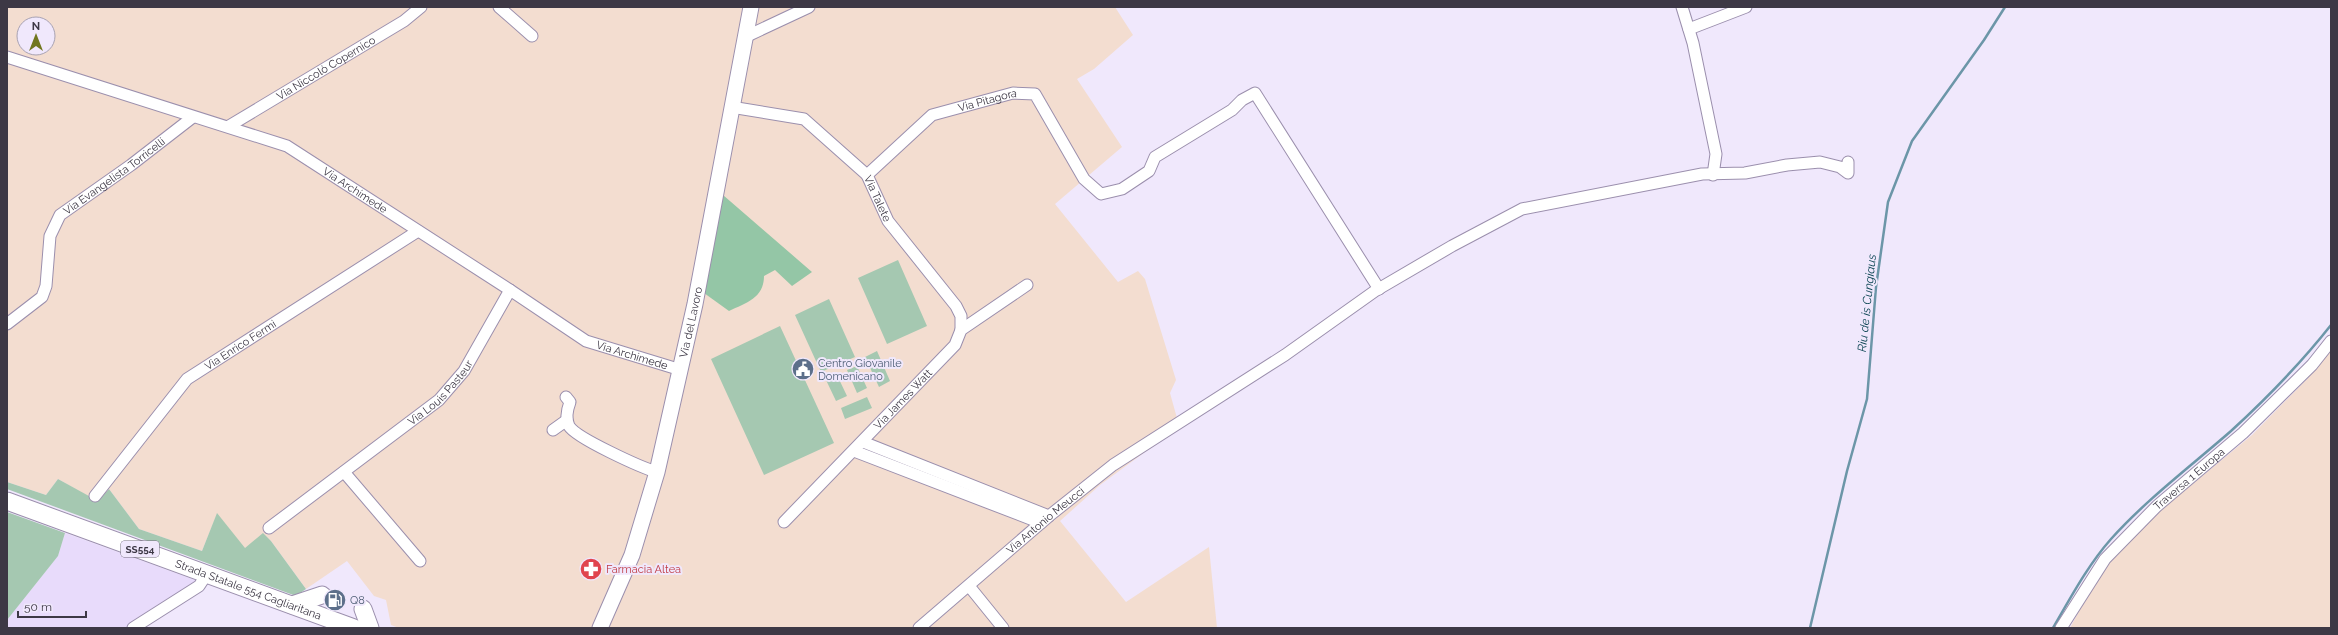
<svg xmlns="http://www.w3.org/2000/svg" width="2338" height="635" viewBox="0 0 2338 635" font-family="Raleway,sans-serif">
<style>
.built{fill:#e8dbfb}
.industrial{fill:#f3ddd0;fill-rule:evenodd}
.green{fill:#a5c8b1}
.forest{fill:#94c6a6}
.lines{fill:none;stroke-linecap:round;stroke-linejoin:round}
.stream{stroke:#6c96a8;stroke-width:2.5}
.street-casing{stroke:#9b8fad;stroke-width:13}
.secondary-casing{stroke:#9b8fad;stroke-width:17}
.primary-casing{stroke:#9b8fad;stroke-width:19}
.street{stroke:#fff;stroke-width:11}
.secondary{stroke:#fff;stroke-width:15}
.primary{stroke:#fff;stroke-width:17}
.labels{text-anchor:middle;stroke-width:4;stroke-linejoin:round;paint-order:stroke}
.shield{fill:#f0e8fc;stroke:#736d7c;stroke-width:1}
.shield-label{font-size:10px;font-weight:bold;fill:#3d3845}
.street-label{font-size:11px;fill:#3d3845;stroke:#f0e8fc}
.service-label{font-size:11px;fill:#4e5e75;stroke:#f0e8fc;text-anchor:start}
.health-label{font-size:11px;fill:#be3a42;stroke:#f0e8fc;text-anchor:start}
.water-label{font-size:12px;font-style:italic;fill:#0c4553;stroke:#f0e8fc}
</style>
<rect width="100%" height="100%" fill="#f0e8fc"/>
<path class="built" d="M65 533 203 583 130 628H7V620L58 556Z"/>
<path class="industrial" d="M7 7H1115L1133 35 1094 69 1077 79 1122 147 1055 204 1118 282 1138 271 1145 279 1176 380 1170 393 1180 429 1145 452 1100 485 1060 521 1126 602 1209 547 1217 628H399L391 625 386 600 374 596 347 561 306 589 271 541 263 534 245 549 217 514 202 551 139 529 109 489 98 502 58 479 46 495 7 482ZM24 24H48V48H24Z
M2331 349V628H2070L2099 573 2149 520 2252 435 2307 379Z"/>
<path class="green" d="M898 260 927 326 887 344 858 278Z
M829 299 855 357 821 372 795 315Z
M780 326 834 443 764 475 711 359Z
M877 351 890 381 879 387 865 357Z
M857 366 867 388 857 393 847 370Z
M837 375 847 396 836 401 826 380Z
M867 397 872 408 845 419 841 408Z
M58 479 98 501 109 489 139 529 202 551 217 513 245 548 263 533 271 541 306 589 296 596 7 489V482L46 495Z
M7 512 65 533 58 556 7 620Z"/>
<path class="forest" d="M723 195 812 272 792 286 775 270 764 276C764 298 746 303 729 311L704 293Z"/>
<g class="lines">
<path class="stream" d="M1810 628 1847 471 1867 399 1876 287 1888 202 1912 141 1984 40 2005 7
M2053 628C2071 597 2088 565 2111 539 2147 499 2191 466 2231 431 2267 398 2301 363 2331 325"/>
<g class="street-casing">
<g id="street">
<path d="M499 7 532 36"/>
<path d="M1682 7 1693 43 1716 154 1713 175"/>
<path d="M1689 29 1746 7"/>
<path d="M745 37 809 7"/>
<path id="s1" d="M7 57 287 146 510 290 586 341 681 370"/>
<path id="s2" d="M731 107 804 119 867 175 888 221 956 306 961 316V330"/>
<path id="s3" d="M229 126 404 21 421 7"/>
<path id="s4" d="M867 175 932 115 1013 93 1035 94 1084 179 1101 194 1122 189 1149 171 1155 157 1232 110 1242 100 1255 93 1379 289"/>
<path id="s5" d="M7 324 42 297 46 286 50 236 60 215 131 165 193 117"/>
<path d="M566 397 570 402C567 410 565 418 569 426 576 438 642 468 657 472"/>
<path d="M553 430 567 420"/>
<path d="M863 442 1049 516"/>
<path d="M854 451 1041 523"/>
<path d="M344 472 420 561"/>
<path id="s6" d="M95 496 187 379 418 231"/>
<path id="s7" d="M784 522 955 345 961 330 1027 285"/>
<path id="s8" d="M269 528 439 400 464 371 510 290"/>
<path d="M969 586 1003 628"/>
<path d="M133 628 199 586 207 574"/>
<path id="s9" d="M919 628 1049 516 1113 465 1285 355 1375 291 1452 246 1522 209 1702 174 1745 173 1787 165 1820 162 1840 167 1848 173V162"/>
<path id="s10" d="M2061 628 2105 559 2157 506 2243 433 2312 365 2331 341"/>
</g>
</g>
<g class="secondary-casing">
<g id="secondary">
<path id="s11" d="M600 628 632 555 657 472 695 304 751 7"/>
</g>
</g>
<g class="primary-casing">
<g id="primary">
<path id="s12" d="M7 501 354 628"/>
<path d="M292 605 322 595"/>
<path d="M363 609 370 628"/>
</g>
</g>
<use href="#street" class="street"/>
<use href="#secondary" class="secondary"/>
<use href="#primary" class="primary"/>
</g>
<defs>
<g id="civic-disc" transform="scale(1.15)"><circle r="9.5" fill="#5c6f8a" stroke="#f0e8fc"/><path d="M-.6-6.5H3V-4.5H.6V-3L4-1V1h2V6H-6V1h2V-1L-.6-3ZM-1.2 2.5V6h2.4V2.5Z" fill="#fff"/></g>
<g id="pharmacy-disc" transform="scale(1.15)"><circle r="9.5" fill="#e0444e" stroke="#f0e8fc"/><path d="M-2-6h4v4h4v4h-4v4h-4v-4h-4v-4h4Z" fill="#fff"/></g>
<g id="fuel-disc" transform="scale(1.15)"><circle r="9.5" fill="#5c6f8a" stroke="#f0e8fc"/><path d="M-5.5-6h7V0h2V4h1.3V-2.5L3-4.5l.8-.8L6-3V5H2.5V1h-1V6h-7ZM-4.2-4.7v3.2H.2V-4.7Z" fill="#fff"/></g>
</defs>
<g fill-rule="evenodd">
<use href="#civic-disc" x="803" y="369"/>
<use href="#pharmacy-disc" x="591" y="569"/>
<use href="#fuel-disc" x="335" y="600"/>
</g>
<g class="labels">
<rect class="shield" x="121" y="541" width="38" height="16" rx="3"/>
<g class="shield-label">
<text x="140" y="553">SS554</text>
</g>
<g class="street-label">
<text dy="4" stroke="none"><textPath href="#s3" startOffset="113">Via Niccolò Copernico</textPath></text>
<text dy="4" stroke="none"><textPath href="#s4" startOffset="146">Via Pitagora</textPath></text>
<text dy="4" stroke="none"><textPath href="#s5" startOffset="196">Via Evangelista Torricelli</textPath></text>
<text dy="4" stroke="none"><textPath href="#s1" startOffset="375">Via Archimede</textPath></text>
<text dy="4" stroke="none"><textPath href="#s2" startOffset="184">Via Talete</textPath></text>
<text dy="4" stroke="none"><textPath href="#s11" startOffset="320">Via del Lavoro</textPath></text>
<text dy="4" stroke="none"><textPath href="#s6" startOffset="212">Via Enrico Fermi</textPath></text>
<text dy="4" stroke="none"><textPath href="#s1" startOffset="699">Via Archimede</textPath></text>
<text dy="4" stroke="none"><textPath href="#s8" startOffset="219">Via Louis Pasteur</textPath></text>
<text dy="4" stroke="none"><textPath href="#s7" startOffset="171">Via James Watt</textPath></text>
<text dy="4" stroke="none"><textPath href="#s10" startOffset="198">Traversa 1 Europa</textPath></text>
<text dy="4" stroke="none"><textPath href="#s9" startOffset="166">Via Antonio Meucci</textPath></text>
<text dy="4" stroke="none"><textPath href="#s12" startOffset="257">Strada Statale 554 Cagliaritana</textPath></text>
</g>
<g class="service-label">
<text x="818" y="367">Centro Giovanile<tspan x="818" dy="13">Domenicano</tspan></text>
<text x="350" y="604">Q8</text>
</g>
<g class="health-label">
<text x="606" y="573">Farmacia Altea</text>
</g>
<g class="water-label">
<text transform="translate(1867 303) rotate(-84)" y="4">Riu de is Cungiaus</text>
</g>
</g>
<rect width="2338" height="635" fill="none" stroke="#3d3845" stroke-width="16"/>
<g transform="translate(36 36)"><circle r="19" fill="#f0e8fc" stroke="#a8a2b3"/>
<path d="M0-3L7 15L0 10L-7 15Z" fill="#70761e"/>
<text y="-6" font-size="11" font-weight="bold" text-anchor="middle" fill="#3d3845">N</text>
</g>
<path d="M18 611v6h68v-6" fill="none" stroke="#3d3845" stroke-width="2"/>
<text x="24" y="611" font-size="12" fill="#3d3845" stroke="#f0e8fc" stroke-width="3" paint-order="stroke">50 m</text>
</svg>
